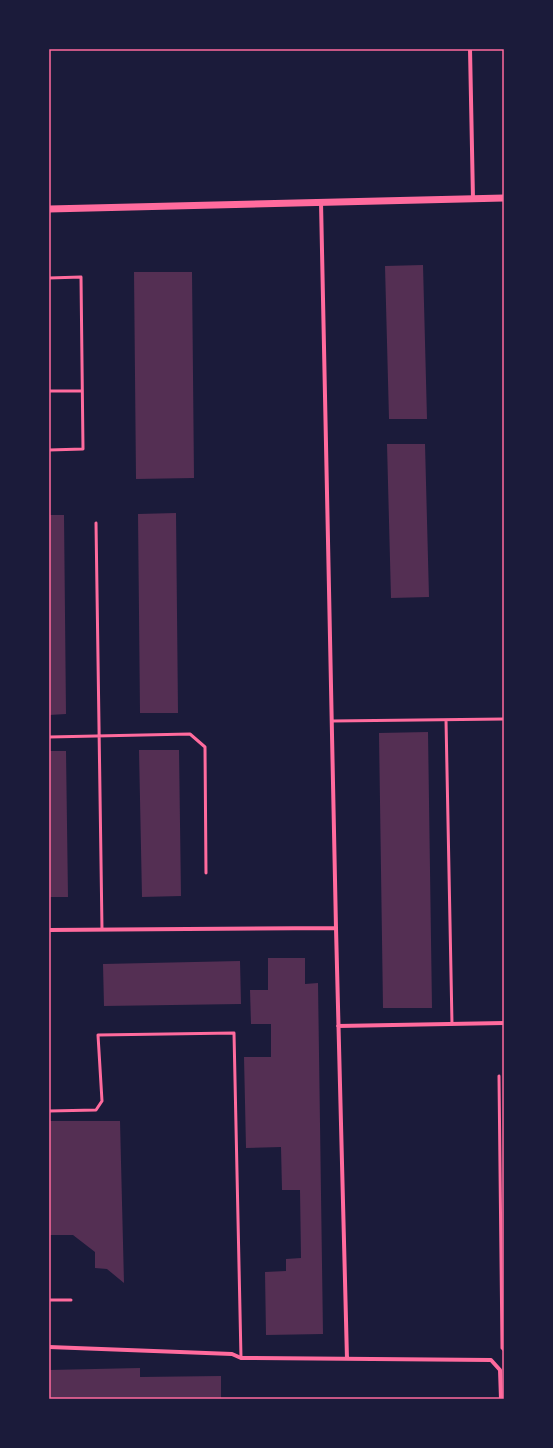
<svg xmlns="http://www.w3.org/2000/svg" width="553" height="1448" viewBox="0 0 553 1448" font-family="'Exo 2',sans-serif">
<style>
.building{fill:#542f53}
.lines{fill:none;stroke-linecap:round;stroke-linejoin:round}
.service{stroke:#ff6b9d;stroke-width:3}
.minor{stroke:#ff6b9d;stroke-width:4}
.tertiary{stroke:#ff6b9d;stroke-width:7}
.neatline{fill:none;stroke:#ff6b9d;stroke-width:1.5}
</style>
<rect width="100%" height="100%" fill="#1b1b3a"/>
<path class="building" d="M423 265 427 419H389L385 266Z
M134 272H192L194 478 136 479Z
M387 444H425L429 597 391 598Z
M176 513 178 713H140L138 514Z
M49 515H64L66 714 49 715Z
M428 732 432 1008H383L379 733Z
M139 750H179L181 896 142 897Z
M49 751H66L68 897H49Z
M268 958H305V984L318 983 323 1334 266 1335 265 1272 286 1271V1259L301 1258 300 1190H282L281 1147 246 1148 244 1057H271V1024H251L250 990H268Z
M240 961 241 1004 104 1006 103 964Z
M49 1121H120L124 1283 107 1269 95 1268V1252L73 1235H49Z
M140 1368V1377L221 1376V1399H49V1370Z"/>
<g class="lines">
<path class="service" d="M49 278 81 277 83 449 49 450
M49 391H82
M96 523 102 929
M446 720 452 1024
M332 721 504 719
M49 737 190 734 205 747 206 873
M499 1076 502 1348 504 1350
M49 1111 96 1110 102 1101 98 1035 234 1033 241 1358
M49 1300H71"/>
<path class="minor" d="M470 49 473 199
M321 202 336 928 347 1359
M49 930 336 928
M338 1026 504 1023
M49 1347 232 1354 241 1358 491 1360 500 1370 501 1399"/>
<path class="tertiary" d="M49 209 504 198"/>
</g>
<rect width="553" height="1448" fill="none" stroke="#1b1b3a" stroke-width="100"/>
<rect x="50" y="50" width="453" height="1348" class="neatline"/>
</svg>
